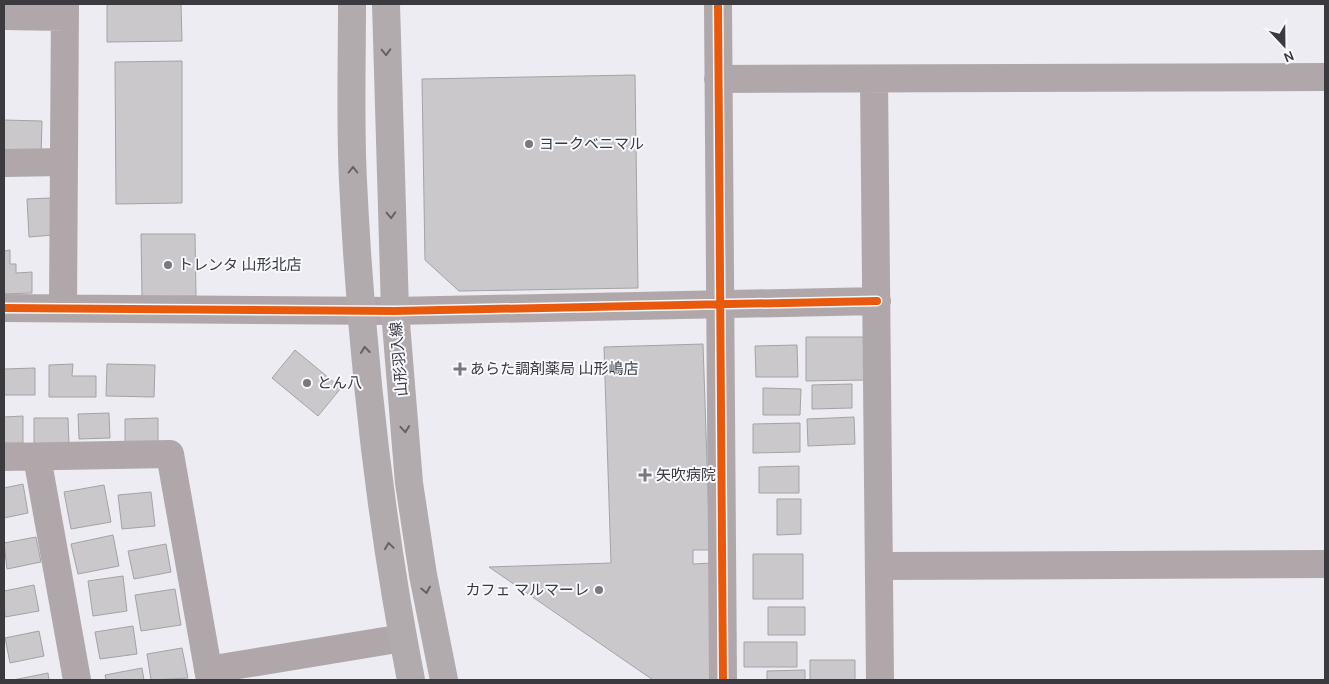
<svg xmlns="http://www.w3.org/2000/svg" width="1329" height="684" viewBox="0 0 1329 684" font-family="Karla,'Noto Sans JP',sans-serif">
<style>
.building{fill:#cac8ca;stroke:#a4a3a4}
.lines{fill:none;stroke-linecap:round;stroke-linejoin:round}
.minor{stroke:#b0a7aa;stroke-width:28}
.major{stroke:#b2abae;stroke-width:28}
.cycleway-casing{stroke:#f7f7fe;stroke-width:11}
.cycleway{stroke:#e8590c;stroke-width:8}
.oneway{stroke:#646266}
.poi-dot{fill:#78787e;stroke:#f7f7fe;stroke-width:2}
.labels{text-anchor:middle;stroke-width:4;stroke-linejoin:round;paint-order:stroke}
.poi-label{font-size:15px;fill:#3a3a3f;stroke:#f7f7fe;text-anchor:start}
.street-label{font-size:15px;fill:#3a3a3f;stroke:#f7f7fe}
</style>
<rect width="100%" height="100%" fill="#ececf2"/>
<path class="building" d="M107 4H181L182 41 107 42Z
M182 61V203L116 204 115 62Z
M635 75 638 288 459 291 425 260 422 79Z
M4 120 42 121 41 157H4Z
M51 198 53 235 29 237 27 199Z
M141 234H195L196 296 142 297Z
M10 250V264H16V273L32 272V293L4 294V251Z
M806 337H867V380L806 381Z
M703 344 710 550H693V564L712 563 716 680H653L489 567 611 563 604 347Z
M797 345 798 377H756L755 346Z
M295 350 341 388 318 416 272 378Z
M73 364 72 376H96V397H49V365Z
M107 364 155 365 154 397 106 396Z
M35 368V395H4V369Z
M852 384V408L812 409V385Z
M763 388 801 389 800 415H763Z
M109 413 110 438 79 439 78 414Z
M23 416V443H4V417Z
M854 417 855 444 808 446 807 419Z
M34 418H68L69 444 34 445Z
M158 418V446L125 447V419Z
M800 423V452L753 453V424Z
M799 466V493H759V467Z
M23 484 28 513 4 518V488Z
M104 485 111 522 71 529 64 492Z
M151 492 155 526 122 529 118 495Z
M777 499H801V534L777 535Z
M113 535 119 566 78 574 71 544Z
M36 537 41 562 7 569 4 543Z
M166 544 171 572 134 579 128 551Z
M753 554H803V599H753Z
M123 576 127 611 93 616 88 581Z
M34 585 39 611 5 617 4 591Z
M175 589 181 625 141 631 135 595Z
M768 607H805V635H768Z
M133 626 137 654 100 659 95 632Z
M39 631 44 656 10 663 5 638Z
M744 642H797V667H744Z
M182 648 188 678 151 680 147 654Z
M810 660H855V680H810Z
M142 668 144 680H106L105 675Z
M805 670V680H767V671Z
M48 673 49 680H13Z"/>
<g class="lines">
<path class="minor" d="M718 4 723 680
M4 16 65 17
M718 79 1325 77
M874 80 880 680
M4 163 63 162
M63 307 65 4
M4 308 395 311 877 301
M4 457 170 454 210 680
M37 457 77 680
M879 566 1325 564
M208 670 403 638"/>
<path class="major" d="M352 4C352 63 350 122 353 181 361 348 379 516 411 680
M386 4 395 311 409 483 423 575 444 680"/>
<g class="cycleway-casing">
<path id="cycleway" d="M718 4 723 680
M4 308 395 311 877 301"/>
</g>
<use href="#cycleway" class="cycleway"/>
</g>
<defs><path id="oneway-chevron" d="M-2-3.5L2.5 0L-2 3.5" fill="none" stroke-width="1.6" stroke-linecap="round" stroke-linejoin="round" transform="scale(1.25)"/></defs>
<g class="oneway">
<use href="#oneway-chevron" transform="translate(386 52) rotate(88)"/>
<use href="#oneway-chevron" transform="translate(353 170) rotate(-90)"/>
<use href="#oneway-chevron" transform="translate(391 215) rotate(88)"/>
<use href="#oneway-chevron" transform="translate(365 350) rotate(-96)"/>
<use href="#oneway-chevron" transform="translate(405 429) rotate(85)"/>
<use href="#oneway-chevron" transform="translate(389 546) rotate(-98)"/>
<use href="#oneway-chevron" transform="translate(426 590) rotate(79)"/>
</g>
<g class="poi-dot">
<circle cx="529" cy="144" r="5"/>
<circle cx="168" cy="265" r="5"/>
<path d="M457.5 361.5h5v5h5v5h-5v5h-5v-5h-5v-5h5z"/>
<circle cx="307" cy="383" r="5"/>
<path d="M642.5 467.5h5v5h5v5h-5v5h-5v-5h-5v-5h5z"/>
<circle cx="599" cy="590" r="5"/>
</g>
<g class="labels">
<g class="poi-label">
<text x="539" y="149">ヨークベニマル</text>
<text x="178" y="270">トレンタ 山形北店</text>
<text x="470" y="374">あらた調剤薬局 山形嶋店</text>
<text x="317" y="388">とん八</text>
<text x="656" y="480">矢吹病院</text>
<text x="589" y="595" text-anchor="end">カフェ マルマーレ</text>
</g>
<g class="street-label">
<text transform="translate(399 359) rotate(-95)" y="5">山形羽入線</text>
</g>
</g>
<rect width="1329" height="684" fill="none" stroke="#3a3a3f" stroke-width="10"/>
<g transform="translate(1284 45) rotate(158)" stroke="#f7f7fe" stroke-width="4" paint-order="stroke">
<path d="M0-4L9 19L0 12L-9 19Z" fill="#3a3a3f"/>
<text y="-8" font-size="14" font-weight="bold" text-anchor="middle" fill="#3a3a3f">N</text>
</g>
</svg>
